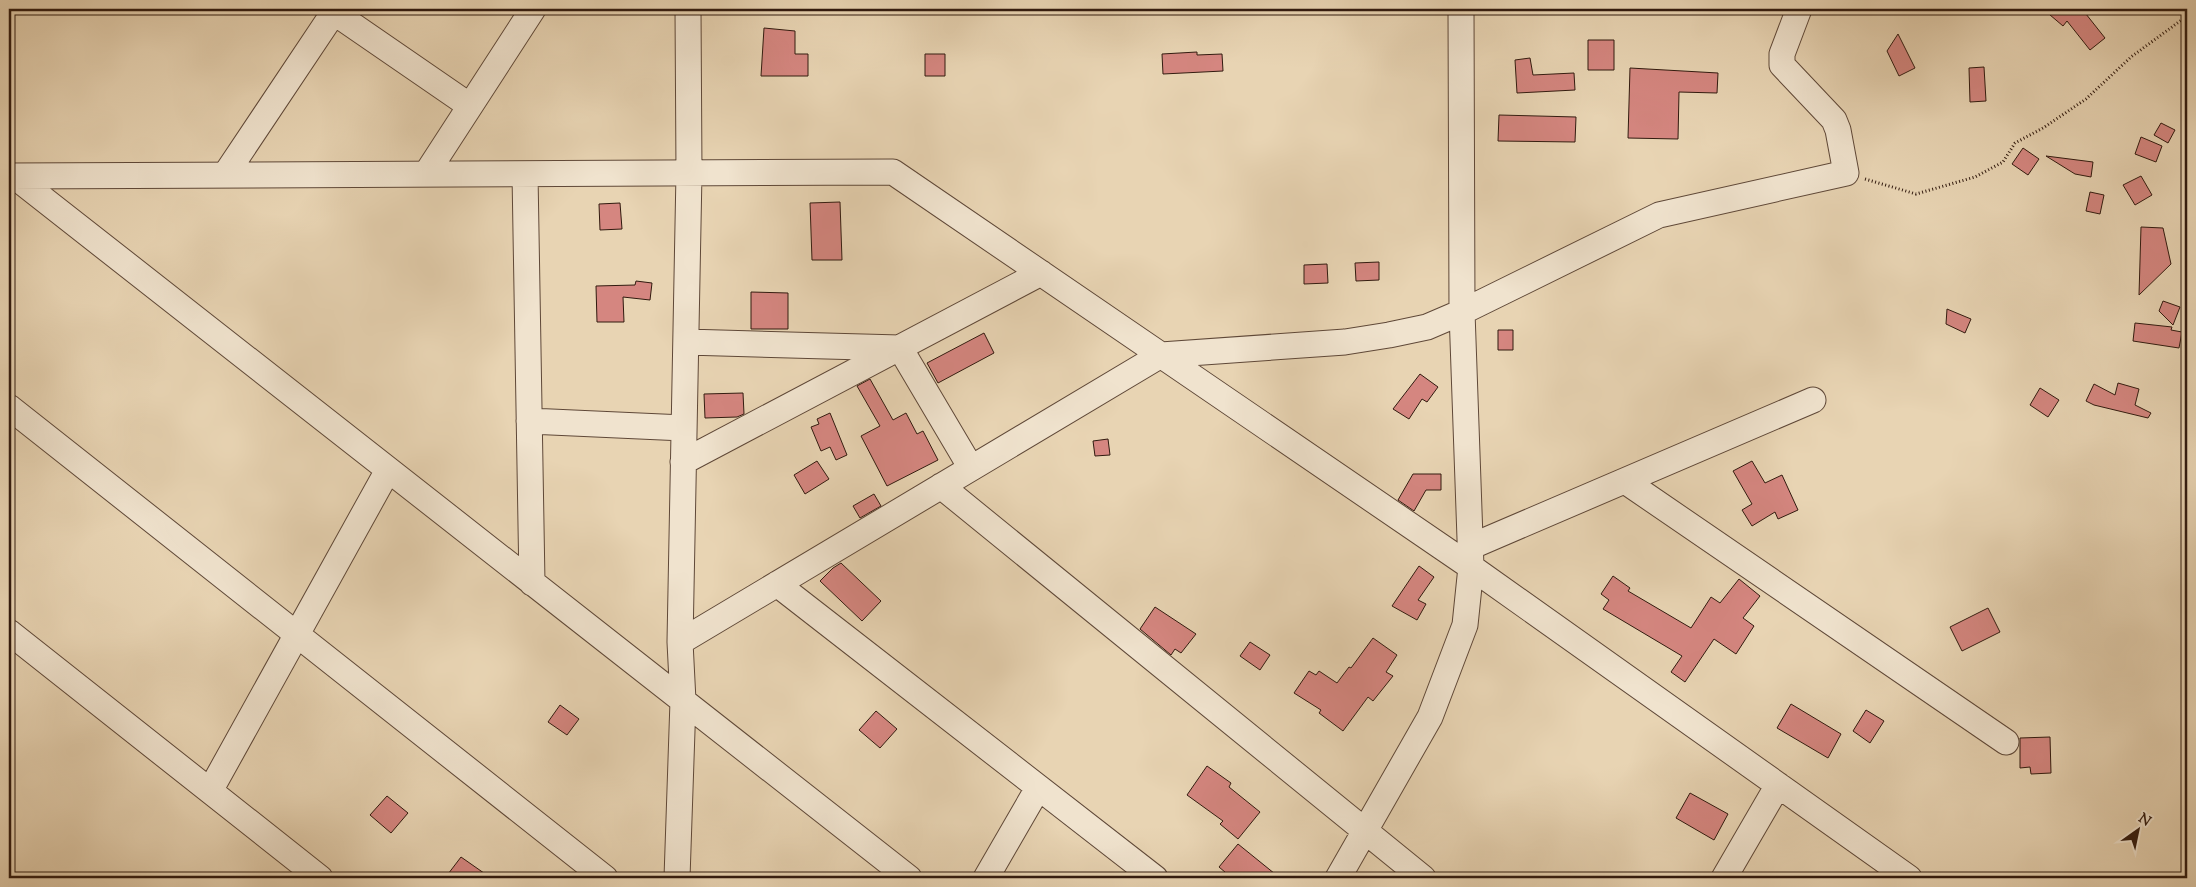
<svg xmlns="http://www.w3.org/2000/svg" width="2196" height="887" viewBox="0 0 2196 887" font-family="'Sorts Mill Goudy',serif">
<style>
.building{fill:#d58680;stroke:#311a0f}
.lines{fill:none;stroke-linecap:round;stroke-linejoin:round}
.minor-casing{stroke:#5f4838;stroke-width:27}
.path{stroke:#311a0f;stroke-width:3;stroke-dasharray:1 2.5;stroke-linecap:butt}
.minor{stroke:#f0e3ce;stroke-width:25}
</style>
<rect width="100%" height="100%" fill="#e8d4b3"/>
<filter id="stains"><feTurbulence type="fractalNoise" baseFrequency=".004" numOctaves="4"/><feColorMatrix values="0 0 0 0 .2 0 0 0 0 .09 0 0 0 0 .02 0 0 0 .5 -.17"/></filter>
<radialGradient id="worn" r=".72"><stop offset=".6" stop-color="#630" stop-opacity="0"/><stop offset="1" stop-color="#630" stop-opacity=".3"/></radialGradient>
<path class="building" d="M2043 9H2082L2105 38 2090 50 2067 21 2063 26Z
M764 28 795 31V54H808V76H761Z
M1898 34 1915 68 1899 76 1887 51Z
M1588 40H1614V70H1588Z
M1197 52V55L1222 54 1223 71 1163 74 1162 54Z
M925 54H945V76H925Z
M1530 58 1533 75 1574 73 1575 90 1517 93 1515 60Z
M1984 67 1986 101 1970 102 1969 68Z
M1630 68 1718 73 1717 93 1679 92 1678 139 1628 138Z
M1499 115 1576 117 1575 142 1498 141Z
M2161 123 2175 130 2168 143 2154 135Z
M2141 137 2162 146 2156 162 2135 154Z
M2023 148 2039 159 2028 175 2012 164Z
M2046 156 2093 162 2091 177 2075 174Z
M2141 176 2152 195 2135 205 2123 185Z
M2090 192 2104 195 2100 214 2086 211Z
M840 202 842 260H812L810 203Z
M620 203 622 229 600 230 599 204Z
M2141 227 2163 228 2171 264 2139 295Z
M1379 262V280L1356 281 1355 263Z
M1327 264 1328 283 1304 284V265Z
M636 281 652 283 650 300 623 297 624 322H597L596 286 635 285Z
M751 292 788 293V329H751Z
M2163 301 2180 307 2173 325 2159 311Z
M1947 309 1971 319 1965 333 1946 324Z
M2135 323 2172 327 2171 330 2182 332 2179 348 2133 341Z
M1498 330H1513V350H1498Z
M984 333 994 353 938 383 927 363Z
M1420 374 1438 387 1427 402 1422 399 1409 419 1393 409Z
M870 379 893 420 906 413 917 434 923 431 938 460 887 486 861 436 880 426 857 386Z
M2118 383 2139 389 2135 405 2151 413 2148 418 2094 405 2086 401 2094 384 2115 395Z
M2040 388 2059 400 2048 417 2030 405Z
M743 393 744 414 737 417 705 418 704 394Z
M830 413 847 455 836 460 830 447 821 451 811 427 819 424 817 419Z
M1108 439 1110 455 1095 456 1093 441Z
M817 461 829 479 805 494 794 475Z
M1752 461 1765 483 1782 475 1798 510 1778 519 1775 512 1752 526 1742 510 1752 504 1733 471Z
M1413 474H1441V490H1426L1414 511 1398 500Z
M874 494 881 506 860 518 853 506Z
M841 563 881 601 862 621 820 581 833 568Z
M1419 566 1434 577 1418 600 1426 604 1417 620 1392 606Z
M1613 576 1630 588 1628 591 1691 628 1711 597 1720 603 1739 579 1760 596 1743 618 1754 626 1736 654 1714 639 1685 682 1671 672 1682 656 1603 609 1609 600 1601 594Z
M1155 607 1196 634 1181 653 1175 649 1171 655 1140 629Z
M1988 608 2000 632 1962 651 1950 627Z
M1373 638 1397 655 1386 672 1393 676 1373 701 1368 697 1343 731 1319 713 1321 710 1294 693 1309 671 1316 675 1319 671 1337 683 1349 667 1351 668Z
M1250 642 1270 655 1260 670 1240 656Z
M1791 704 1841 734 1828 758 1777 728Z
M560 705 579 719 567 735 548 722Z
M1866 710 1884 721 1870 743 1853 731Z
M876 711 897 729 880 748 859 730Z
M2050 737 2051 773 2031 774 2030 767 2020 768V738Z
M1207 766 1231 783 1229 787 1260 812 1238 839 1220 824 1223 821 1187 795Z
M1690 793 1728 814 1714 840 1676 818Z
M387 796 408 813 391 833 370 815Z
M1238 844 1280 878H1232L1219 867Z
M461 857 491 878H445Z"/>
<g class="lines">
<g class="minor-casing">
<path id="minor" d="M329 9 470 106
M426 174 533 9
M525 174 532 583
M225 175 336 9
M9 176 893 172 1471 567 1909 878
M14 176 909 878
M686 342 900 348 971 468
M9 407 605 878
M529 421 684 428
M683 462 1041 273
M1625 481 2006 742
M941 486 1423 878
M1470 547 1813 400
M777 584 1155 878
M9 632 320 878
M680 642 1161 355 1345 342 1389 335 1427 327 1462 312 1659 215 1846 173 1838 130 1834 120 1782 65V54L1799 9
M210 791 388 470
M677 878 683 701 680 642 689 173 688 9
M986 878 1038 788
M1338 878 1430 717 1465 625 1471 567 1462 312 1461 9
M1724 878 1778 785"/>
</g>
<path class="path" d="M1865 179 1916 194 1975 177 2003 162 2015 143 2043 128 2086 99 2131 57 2187 16"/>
<use href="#minor" class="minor"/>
</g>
<rect width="2196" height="887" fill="none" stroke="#e8d4b3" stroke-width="30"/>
<rect x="10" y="10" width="2176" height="867" fill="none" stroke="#311a0f" stroke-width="2.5"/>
<rect x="15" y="15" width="2166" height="857" fill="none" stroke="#311a0f"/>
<g transform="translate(2138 830) rotate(33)" stroke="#f0e3ce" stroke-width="4" paint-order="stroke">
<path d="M0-4L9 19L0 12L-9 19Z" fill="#311a0f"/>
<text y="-8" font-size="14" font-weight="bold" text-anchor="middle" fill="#311a0f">N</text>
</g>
<rect width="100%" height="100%" filter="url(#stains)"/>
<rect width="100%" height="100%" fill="url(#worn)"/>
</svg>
